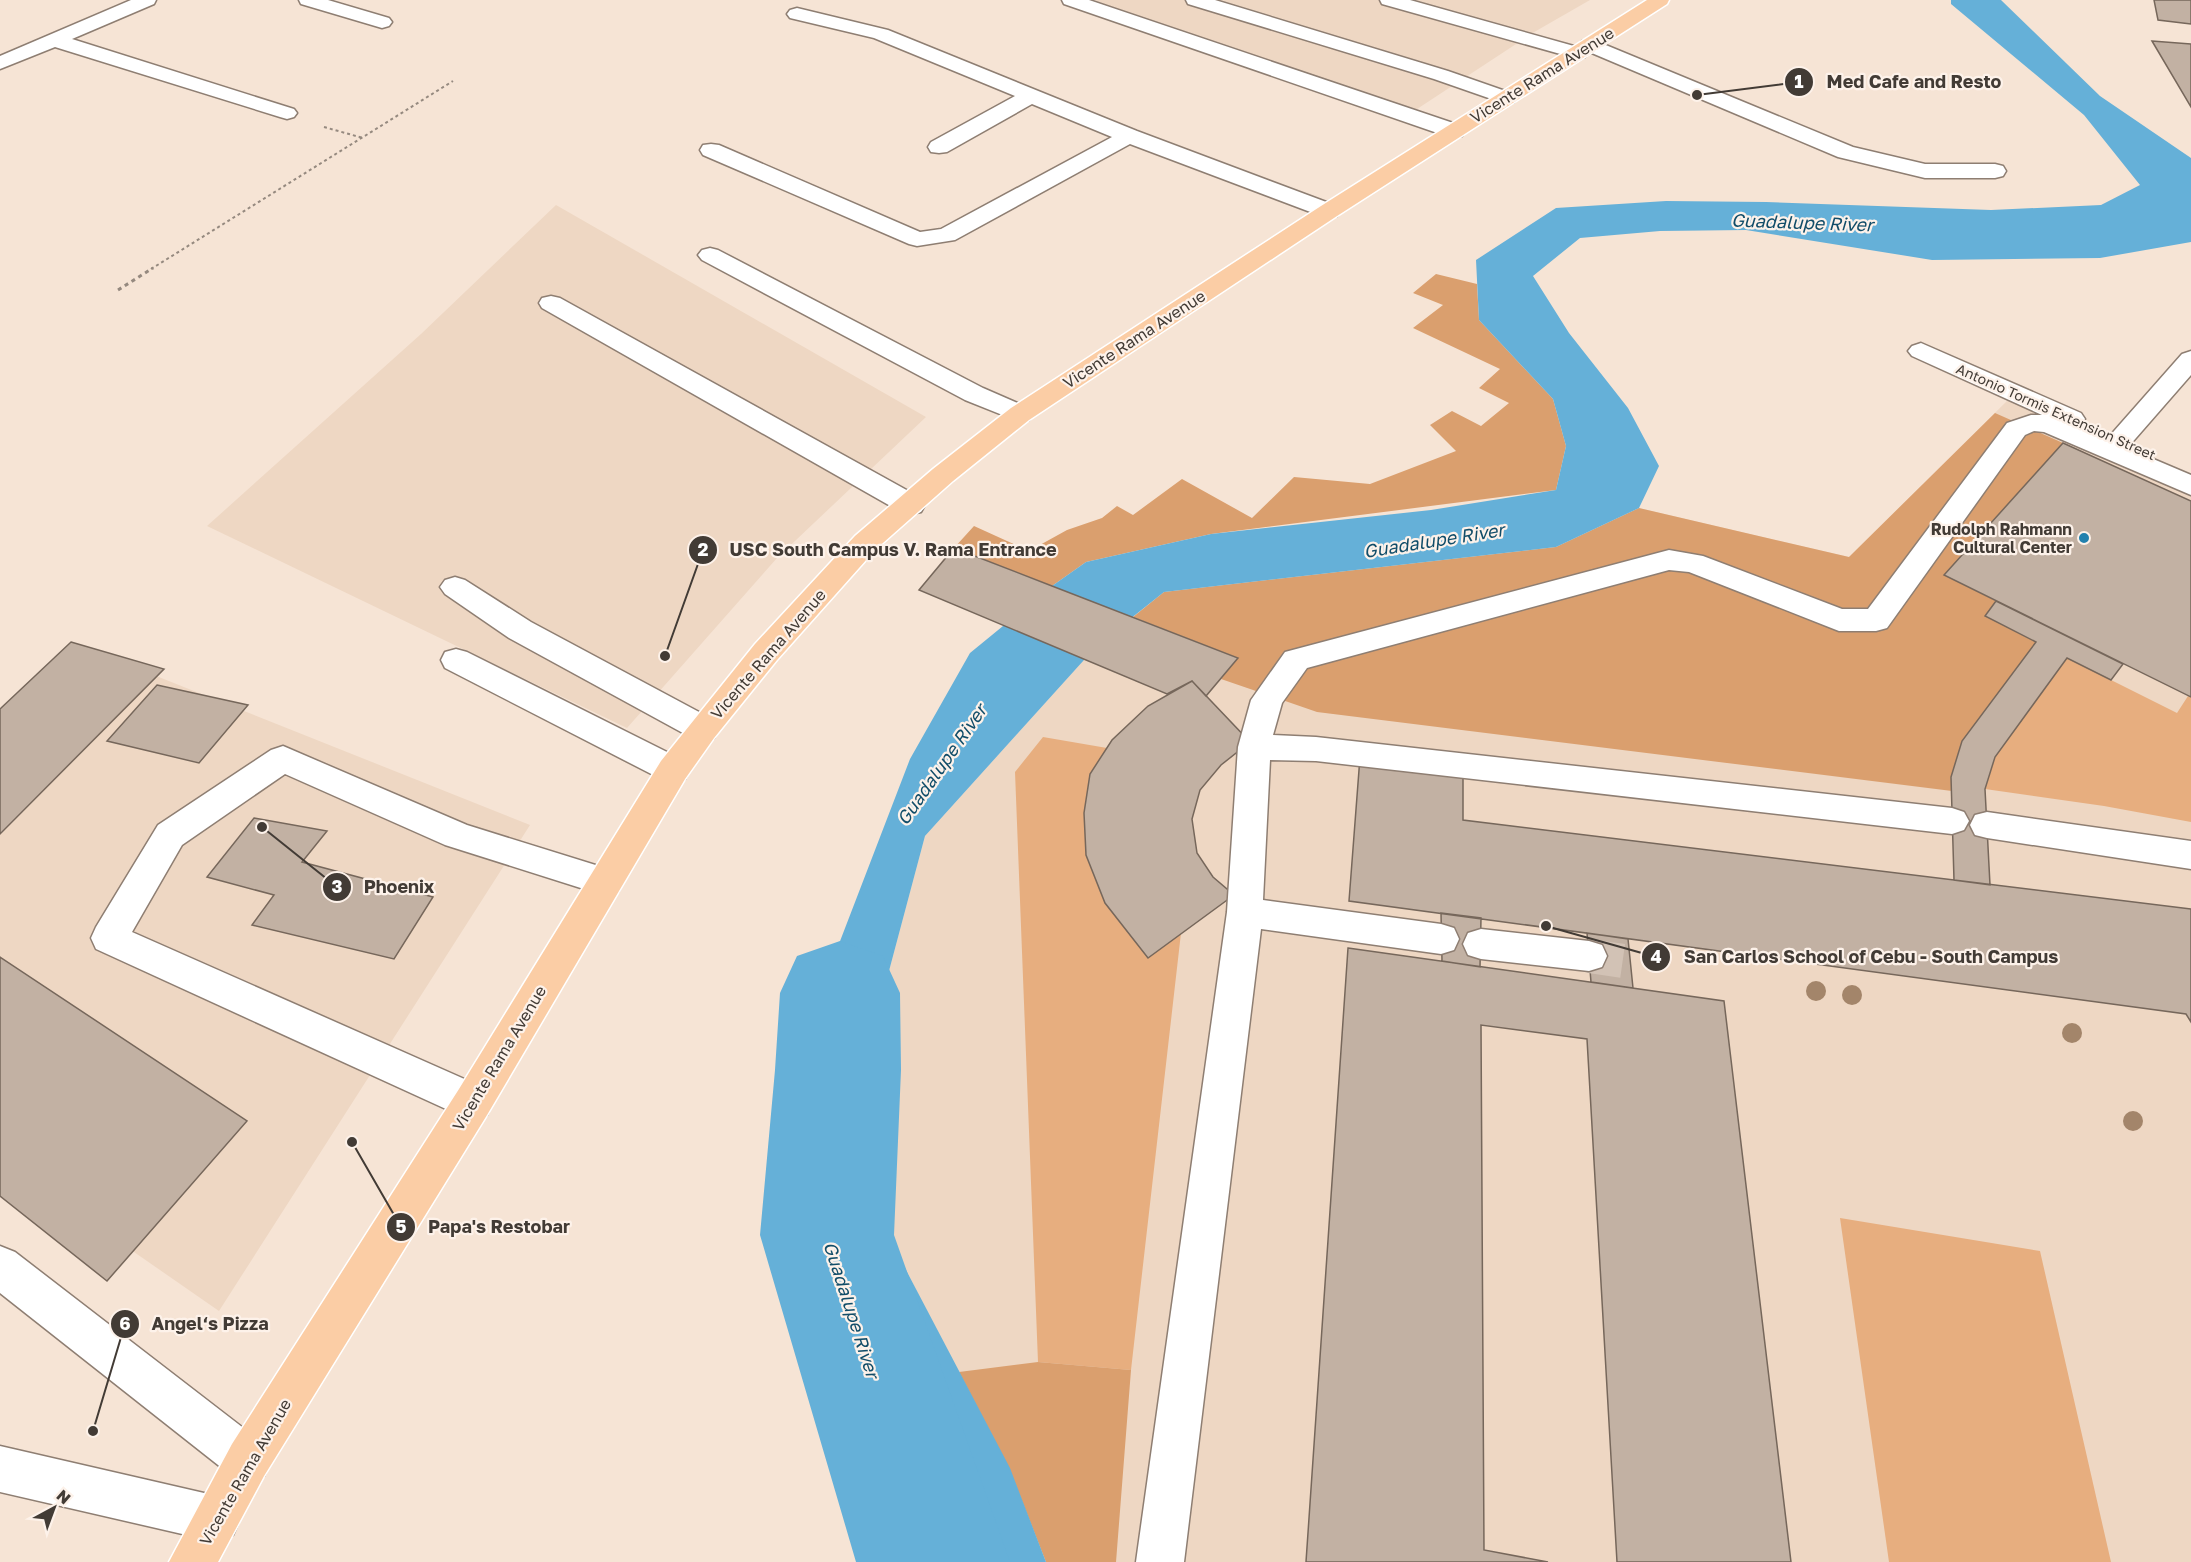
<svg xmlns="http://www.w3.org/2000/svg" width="2191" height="1562" viewBox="0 0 2191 1562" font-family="'Golos Text',sans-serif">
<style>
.built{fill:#eed7c3}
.green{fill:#e7ae7f}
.forest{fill:#da9f6e}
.water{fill:#65b0d8}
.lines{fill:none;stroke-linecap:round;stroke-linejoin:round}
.river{fill:#65b0d8;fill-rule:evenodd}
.building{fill:#c2b1a3;stroke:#76675b;stroke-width:1.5}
.minor-tunnel{stroke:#d2c2b5;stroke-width:34;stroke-dasharray:34 16;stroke-linecap:butt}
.minor-casing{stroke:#8e7e72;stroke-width:3}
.major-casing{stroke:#fff;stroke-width:3}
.path-far1{stroke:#95897f;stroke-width:2;stroke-dasharray:3 3;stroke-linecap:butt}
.path{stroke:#95897f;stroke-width:3;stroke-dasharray:4 4;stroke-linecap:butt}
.minor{fill:#fff;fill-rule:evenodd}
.major{fill:#fbcda5;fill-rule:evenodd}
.tree{fill:#a3856a}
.poi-dot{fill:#2281ae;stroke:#fdf2ea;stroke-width:2}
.labels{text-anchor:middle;stroke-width:4.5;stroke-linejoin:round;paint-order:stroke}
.far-street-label{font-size:14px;fill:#423b35;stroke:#fdf2ea}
.street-label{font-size:16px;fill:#423b35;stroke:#fdf2ea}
.poi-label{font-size:16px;font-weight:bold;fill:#423b35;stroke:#fdf2ea;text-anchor:end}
.water-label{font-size:18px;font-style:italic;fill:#114d69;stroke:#fdf2ea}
.leader{fill:none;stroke:#423b35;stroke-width:2}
.callout-dot{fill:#423b35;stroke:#fdf2ea;stroke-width:2}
.mark-label{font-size:18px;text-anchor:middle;font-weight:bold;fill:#fff}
.callout-label{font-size:18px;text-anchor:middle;font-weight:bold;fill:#423b35;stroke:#fdf2ea;stroke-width:4.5;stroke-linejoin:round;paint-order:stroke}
</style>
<rect width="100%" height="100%" fill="#f6e4d5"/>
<path class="built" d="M1090 0H1590L1536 31 1414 111Z
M556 205 926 417 777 558 627 728 207 526 421 334Z
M2011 397 2191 480V1562H1046L1009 1468 885 1230 877 1016 925 836 1084 660 1164 592 1556 547 1639 508 1849 557Z
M71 642 530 825 219 1311 0 1159V709Z"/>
<path class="green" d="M2067 658 2177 713 2188 696 2191 697V822L2104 806 1985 789 1995 757Z
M1043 737 1107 748 1090 774 1084 813 1086 855 1105 903 1148 957 1181 933 1131 1370 1038 1362 1015 772Z
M1840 1218 2040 1251 2111 1562H1889Z"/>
<path class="forest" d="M1436 274 1477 284 1479 320 1553 399 1566 446 1556 490 1211 534 1086 562 1052 586 954 548 974 526 1029 551 1067 530 1102 518 1117 506 1133 515 1182 479 1252 518 1294 477 1370 484 1456 451 1430 425 1452 411 1481 426 1509 403 1479 388 1500 369 1413 328 1443 305 1413 293Z
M1995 413 2063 443 1945 575 1996 601 1986 616 2036 642 1962 741 1952 791 1317 712 1221 679 1238 658 1133 617 1164 592 1556 547 1639 508 1849 557Z
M1038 1362 1131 1370 1116 1562H1046L1009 1468 959 1372Z"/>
<path class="water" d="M1951 0H2001L2100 96 2191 158V242L2100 258 1932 260 1746 230 1660 231 1580 238 1533 276 1569 333 1628 408 1659 466 1639 508 1556 547 1164 592 1110 635 1084 660 925 836 877 1016 885 1230 1010 1468 1046 1562H911L884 1443 831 1258 837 949 910 759 970 653 1052 586 1086 562 1211 534 1431 510 1556 490 1566 446 1553 399 1479 320 1476 260 1556 208 1666 201 1766 202 1991 210 2101 205 2140 185 2084 115 1951 4Z"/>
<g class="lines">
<path class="river" d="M840 941 883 956 900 993 901 1070 894 1235 1010 1562H856L760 1235 775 1070 780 993 797 956Z"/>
</g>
<path class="building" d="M2154 0H2191V24L2158 20Z
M2152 41 2191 44V107Z
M2063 443 2191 501V697L1944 575Z
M954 548 1052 586 1238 658 1206 696 1192 681 1167 694 919 590Z
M1996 601 2123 664 2111 680 2067 658 1995 757 1985 789 1990 885 1954 880 1951 777 1962 741 2036 642 1985 616Z
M71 642 164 669 0 834V709Z
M1192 681 1250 742 1221 765 1200 790 1192 819 1197 853 1213 877 1234 895 1148 958 1105 903 1086 855 1084 813 1090 774 1112 740 1148 706Z
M157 685 248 705 199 763 107 741Z
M1360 757 1463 772V820L2191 909V1022L2186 1014 1349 901Z
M254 818 327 831 302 862 433 897 394 959 252 925 274 895 207 877Z
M1441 913 1481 918 1480 967 1442 961Z
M1587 933 1628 939 1633 988 1591 982Z
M1348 948 1724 1001 1791 1562H1617L1587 1039 1481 1025 1484 1550 1548 1562H1306Z
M0 957 247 1121 107 1281 0 1196Z"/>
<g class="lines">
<path class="minor-tunnel" d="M1589 956 1631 962"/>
<g class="minor-casing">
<path id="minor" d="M131 0H156L154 4 72 39 294 109 297 113 294 117 287 119 280 117 55 47 0 69V56Z
M299 0H328L389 18 392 22 389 26 382 28 301 4Z
M1062 0H1089L1462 126 1465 131 1462 136 1454 137 1446 136 1064 4Z
M1186 0H1215L1448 71 1514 94 1517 98 1514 102 1507 104 1500 102 1434 79 1188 4Z
M1380 0H1410L1581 48 1579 45 1582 41H1596L1853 147 1925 164H1995L2003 166 2006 171 2003 176 1995 178H1925L1838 157 1587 51 1585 57 1578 59 1382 4Z
M797 8 888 30 1137 131 1337 206 1340 211 1337 216 1329 218 1321 216 1130 144 955 240 917 246 909 244 703 155 700 150 703 145 711 144 719 145 920 232 941 229 1112 137 1032 104 947 152 939 153 931 152 928 147 931 142 1015 96 874 38 790 18 787 14 790 10Z
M710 248 718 250 983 388 1029 408 1033 414 1029 420 1020 422 965 400 702 260 698 255 702 250Z
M551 296 560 298 921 498 925 505 921 512 911 514 901 512 542 308 539 303 542 298Z
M1921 343 2081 413 2085 419 2081 425 2076 426 2107 439 2182 354 2191 351V375L2129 446 2125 447 2191 475V495L2044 432 2034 431 2025 435 1887 628 1876 631H1839L1689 572 1669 570 1307 668 1282 703 1273 735 1316 737 1952 808 1964 812 1969 821 1964 830 1952 834 1316 761 1270 760 1263 900 1441 924 1454 928 1459 939 1454 950 1441 954 1261 929 1184 1562H1136L1227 912 1238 747 1251 700 1285 652 1669 550 1703 556 1842 609H1868L2007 423 2031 415H2042L1912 356 1908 351 1912 346Z
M455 577 465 580 531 622 714 720 719 729 714 738 703 741 692 738 509 638 445 594 440 587 445 580Z
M456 649 467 652 685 761 689 770 685 779 673 783 661 779 445 668 441 660 445 652Z
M283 746 467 825 618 872 623 882 618 892 606 896 445 845 285 774 182 845 132 932 487 1089 492 1102 487 1115 473 1120 459 1115 96 949 91 938 96 927 158 825 271 750Z
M1987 812 2191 841V869L1987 838 1975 835 1970 825 1975 815Z
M1481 929 1589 941 1602 945 1607 956 1602 967 1589 971 1481 959 1468 955 1463 944 1468 933Z
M0 1246 15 1252 264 1444 271 1460 264 1476 248 1483 232 1476 0 1293Z
M0 1446 217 1496 233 1503 240 1519 233 1535 217 1542 0 1492Z"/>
</g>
<g class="major-casing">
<path id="major" d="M1647 0H1669L1667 4 1337 216 1029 420 953 481 875 550 777 660 714 738 685 779 487 1115 264 1476 218 1562H169L232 1444 459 1089 661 761 755 644 855 536 933 469 1011 408 1321 206Z"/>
</g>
<path class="path-far1" d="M324 127 363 138
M151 269 453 81"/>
<path class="path" d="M118 290 153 268"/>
<use href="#minor" class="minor"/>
<use href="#major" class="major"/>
</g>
<g class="tree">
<circle cx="1816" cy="991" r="10"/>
<circle cx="1852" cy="995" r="10"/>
<circle cx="2072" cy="1033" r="10"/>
<circle cx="2133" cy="1121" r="10"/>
</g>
<circle class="poi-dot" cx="2084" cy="538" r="6"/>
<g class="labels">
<g class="far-street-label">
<text transform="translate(2056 412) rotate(24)" y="5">Antonio Tormis Extension Street</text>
</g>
<g class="street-label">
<text transform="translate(1542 75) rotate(-32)" y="6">Vicente Rama Avenue</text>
<text transform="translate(1134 339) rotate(-33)" y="6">Vicente Rama Avenue</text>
<text transform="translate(768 654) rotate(-49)" y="6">Vicente Rama Avenue</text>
<text transform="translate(499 1058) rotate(-59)" y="6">Vicente Rama Avenue</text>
<text transform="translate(245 1472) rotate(-60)" y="6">Vicente Rama Avenue</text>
</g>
<g class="poi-label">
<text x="2072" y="535">Rudolph Rahmann<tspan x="2072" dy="18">Cultural Center</tspan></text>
</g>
<g class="water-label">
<text transform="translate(1802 223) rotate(2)" y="6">Guadalupe River</text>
<text transform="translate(1434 541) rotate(-9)" y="6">Guadalupe River</text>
<text transform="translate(942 765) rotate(-55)" y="6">Guadalupe River</text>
<text transform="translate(851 1310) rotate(72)" y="6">Guadalupe River</text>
</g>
</g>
<path class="leader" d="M1697 95L1799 82M665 656L703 550M262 827L337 887M1546 926L1656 957M352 1142L401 1227M93 1431L125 1324"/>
<g class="callout-dot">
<circle cx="1697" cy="95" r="6"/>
<circle cx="665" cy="656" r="6"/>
<circle cx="262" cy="827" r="6"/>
<circle cx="1546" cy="926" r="6"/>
<circle cx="352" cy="1142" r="6"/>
<circle cx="93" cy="1431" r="6"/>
<circle cx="1799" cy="82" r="15"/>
<circle cx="703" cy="550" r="15"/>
<circle cx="337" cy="887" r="15"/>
<circle cx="1656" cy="957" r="15"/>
<circle cx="401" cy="1227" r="15"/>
<circle cx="125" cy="1324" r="15"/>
</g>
<g class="mark-label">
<text x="1799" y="88">1</text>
<text x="703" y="556">2</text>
<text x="337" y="893">3</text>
<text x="1656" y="963">4</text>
<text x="401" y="1233">5</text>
<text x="125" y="1330">6</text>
</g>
<g class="callout-label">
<text x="1914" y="88">Med Cafe and Resto</text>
<text x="893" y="556">USC South Campus V. Rama Entrance</text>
<text x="399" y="893">Phoenix</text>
<text x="1871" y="963">San Carlos School of Cebu - South Campus</text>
<text x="499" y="1233">Papa's Restobar</text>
<text x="210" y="1330">Angel‘s Pizza</text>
</g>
<g transform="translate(54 1508) rotate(41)" stroke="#fdf2ea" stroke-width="4.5" paint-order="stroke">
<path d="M0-4.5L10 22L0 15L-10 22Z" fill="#423b35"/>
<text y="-9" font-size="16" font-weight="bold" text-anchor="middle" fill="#423b35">N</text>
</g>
</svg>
